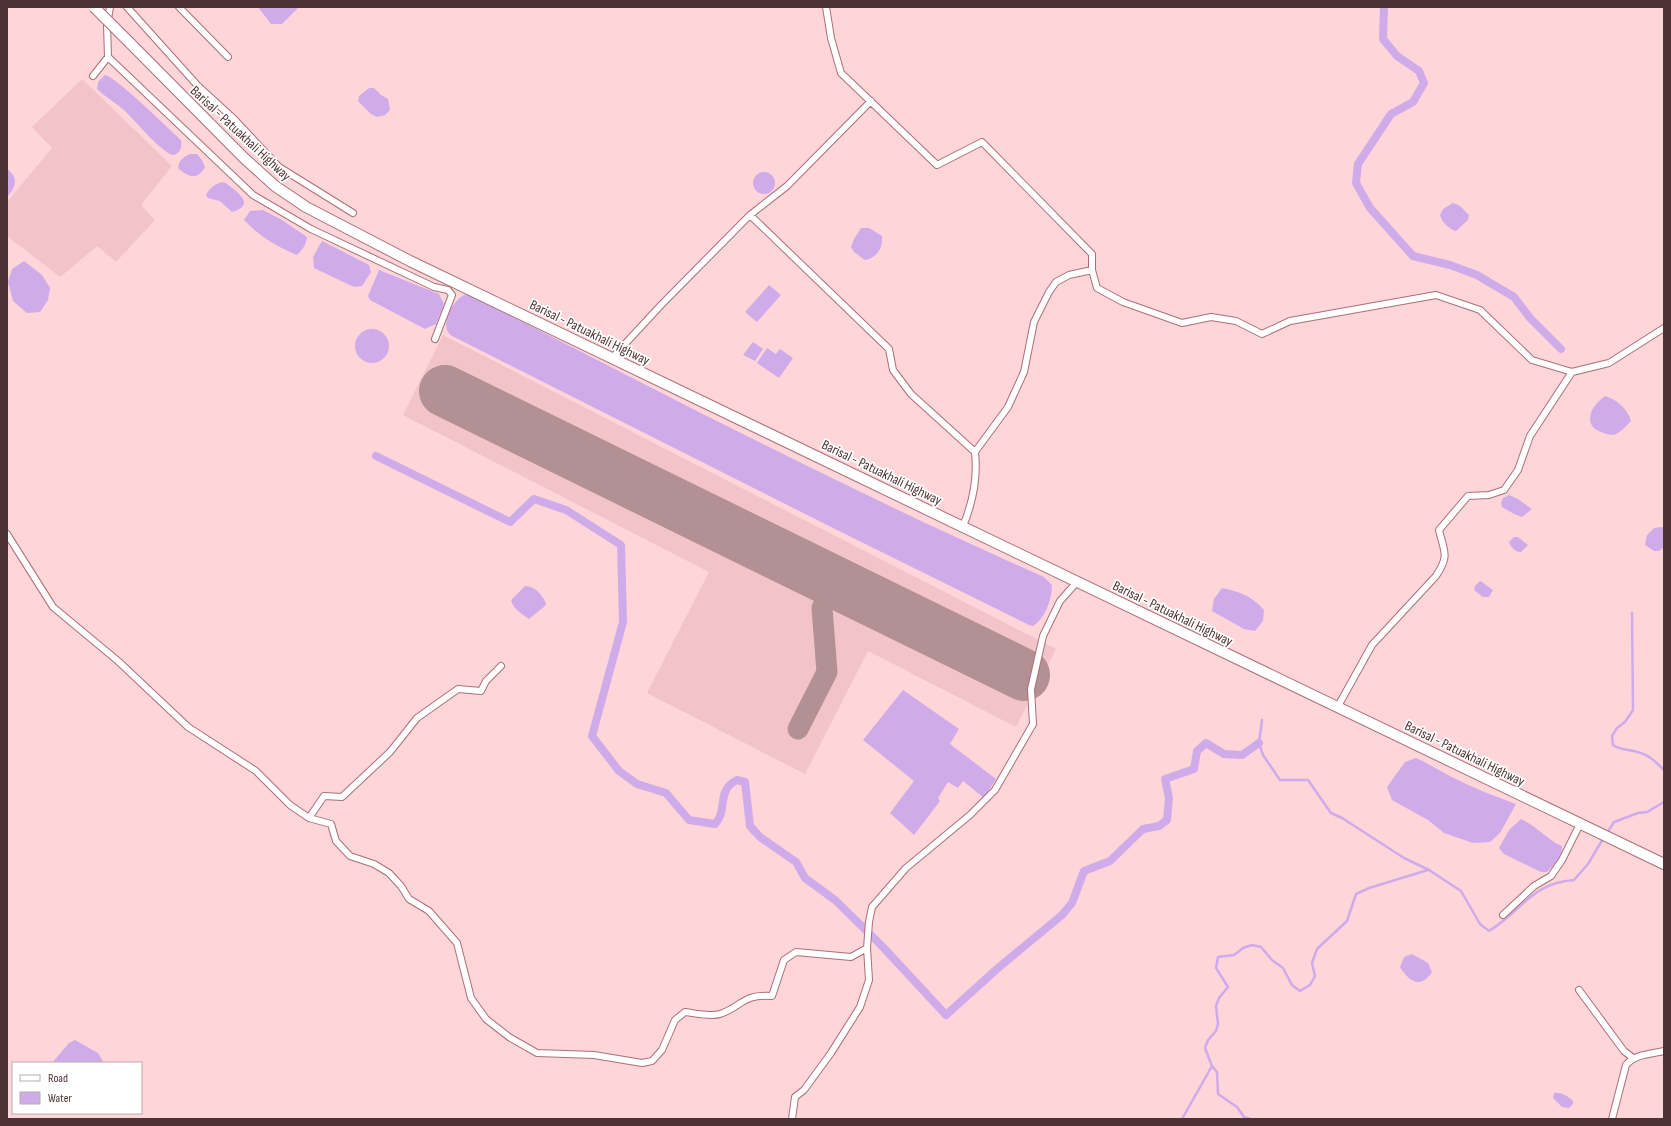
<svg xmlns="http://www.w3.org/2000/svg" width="1671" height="1126" viewBox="0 0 1671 1126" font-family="'Sofia Sans Condensed',sans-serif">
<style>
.built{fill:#f2c4c9}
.water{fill:#d0abea}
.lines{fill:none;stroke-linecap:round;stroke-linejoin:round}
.stream{stroke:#d0abea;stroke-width:2.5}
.canal{stroke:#d0abea;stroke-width:8}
.taxiway{stroke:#b29093;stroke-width:21}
.runway{stroke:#b29093;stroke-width:52}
.minor-casing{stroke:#ac6f77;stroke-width:8}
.trunk-casing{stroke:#ac6f77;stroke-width:12}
.minor{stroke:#fff;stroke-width:6}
.trunk{stroke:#fff;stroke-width:10}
.trunk-bridge-casing{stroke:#ac6f77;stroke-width:12;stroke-linecap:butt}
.trunk-bridge{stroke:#fff;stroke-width:10}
.labels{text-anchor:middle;stroke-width:3.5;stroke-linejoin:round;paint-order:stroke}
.street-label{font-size:14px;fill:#4d3235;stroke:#fff}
</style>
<rect width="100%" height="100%" fill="#fed5d9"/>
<path class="built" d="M82 79 172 166 141 205 155 220 116 262 97 246 60 277 7 236V202L52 148 32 127Z
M443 335 1056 649 1016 727 868 651 805 774 647 693 709 572 403 415Z"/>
<path class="water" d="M258 7H299L282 24H271Z
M105 75C115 76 170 130 181 140 182 147 181 152 174 155 162 154 134 119 124 110 115 102 105 97 97 89L98 82Z
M369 88H374L381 95 388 99 390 110 385 115 377 117 371 114 358 101 359 96Z
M190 154H197L202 160 205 167C197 181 188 177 178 168 179 160 183 157 190 154Z
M7 169C19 178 16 187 7 197Z
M753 183a11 11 0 1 1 22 0a11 11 0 1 1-22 0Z
M224 182C235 190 258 204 232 212L220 201 208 198 206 195C210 187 216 183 224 182Z
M1453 203 1460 206 1469 215 1468 220 1456 231C1450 230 1441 221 1440 215L1443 209Z
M263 210 282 220 307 237C306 245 303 249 297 255 277 247 259 236 244 220L250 211Z
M861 228H869L882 236C883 248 877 258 865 260L854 252 851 247 854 239Z
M322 241 369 265 371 272 362 286 354 287 314 268 313 257Z
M24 261 42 275 50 288 48 300 40 312 27 313 13 301 8 282 12 269Z
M379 270 439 294 444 304 436 324 425 329 370 300 368 296Z
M769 285 781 295 757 322 745 312Z
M464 295H469L496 308C677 401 858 495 1044 577L1052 585C1052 599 1045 619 1033 626L1029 625 831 527 452 336C438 328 452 301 464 295Z
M355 346a17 17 0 1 1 34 0a17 17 0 1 1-34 0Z
M753 342 763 349 755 361 743 355Z
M767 348 776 354 780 349 793 358 779 378 757 363Z
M1605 396C1616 399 1628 409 1631 421 1627 425 1622 431 1616 434 1611 436 1606 434 1601 432 1581 424 1592 405 1605 396Z
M1509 495 1518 499 1532 509 1522 517 1514 514 1502 507 1501 503 1503 498Z
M1661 527 1664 528V547L1659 551H1654L1645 545 1647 535 1654 528Z
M1514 537H1518L1528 545 1521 552C1517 553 1510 547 1509 542Z
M1480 581 1482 582 1493 590 1489 597H1483L1474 590 1475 586Z
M525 586C535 586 542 595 546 603L545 606 529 619C522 614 513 609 511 600Z
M1222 588C1239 591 1253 597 1264 610L1263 621 1255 631 1244 629 1212 611 1214 599Z
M903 690 959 729 950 744 996 779 984 798 963 781 958 788 948 782 938 798 940 801 914 835 890 813 914 781 863 740Z
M1416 758C1428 763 1438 770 1450 776 1471 787 1494 796 1516 804L1500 833 1490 842 1473 843 1444 833 1428 820 1392 800 1387 787 1405 762Z
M1521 819C1537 826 1546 839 1562 846 1562 857 1554 865 1547 872H1541L1504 854 1499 848 1509 830Z
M1412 954 1428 963 1432 972C1421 989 1409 982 1400 967L1404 957Z
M75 1040 98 1053 104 1063H52L69 1043Z
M1554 1093C1562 1092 1567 1096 1573 1101V1104L1569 1108 1562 1107 1553 1098Z"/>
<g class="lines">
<path class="stream" d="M1632 613 1633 710 1625 722 1617 728 1612 736 1613 745C1620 750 1626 749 1634 751 1648 754 1655 761 1664 770
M1262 720 1259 743 1263 755 1280 780H1308L1331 813 1342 818 1404 858 1429 870 1461 891 1480 924 1489 931C1521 912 1531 883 1574 880L1588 864 1604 837
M1607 833 1614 822 1638 813 1647 812 1664 802
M1212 1066 1217 1072 1218 1094 1237 1107 1244 1117 1250 1119
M1182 1119 1212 1066 1205 1048 1208 1040 1216 1031 1218 1024 1216 1006 1219 998 1228 987 1216 968 1218 957 1234 955 1243 948 1252 945 1261 947 1272 960 1283 968 1292 985 1300 991 1310 985 1315 976 1312 963 1317 949 1347 921 1356 894 1369 888 1428 870"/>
<path class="canal" d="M1384 7 1383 39 1397 56 1419 71 1424 83 1413 102 1391 114 1358 164 1356 183 1370 208 1413 256 1450 265 1477 275 1514 297 1530 318 1561 349
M376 456 510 522 534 499 566 510 621 545 623 622 592 736 619 771 637 784 666 793 689 820 715 824C728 811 716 790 737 780L745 782 750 826 760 837 796 862 805 878 835 900 881 945 946 1015 998 968 1062 915 1072 903 1084 871 1110 861 1143 829 1159 826 1167 820 1169 798 1165 779 1194 769 1197 751 1206 743 1224 754 1242 755 1259 743"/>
<path class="taxiway" d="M798 729 827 672 822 608 835 583"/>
<path class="runway" d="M445 391 1024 675"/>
<g class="minor-casing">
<path id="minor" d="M110 7 107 25 108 57 253 195 311 229 434 287 448 290 452 295 435 339
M127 7 198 86 234 119 279 167 353 213
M179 7 228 57
M826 7 831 38 841 73 937 165 982 142 1092 254V270L1097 288 1123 302 1182 323 1211 317 1236 321 1262 334 1290 321 1436 295 1480 310 1532 360 1572 372 1609 363 1664 328
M93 76 108 57
M750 215 889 349 893 370 911 394 975 452C978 479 973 502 963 526
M612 358 662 304 750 215 787 186 871 101
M975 452 1008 407 1024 372 1034 322 1049 292 1056 282 1069 275 1092 270
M7 534 53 607 118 661 188 727 256 771 290 805 309 818
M501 666 486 681 481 691 458 689 417 718 390 752 342 797 324 796 309 818 331 824 336 841 350 856 374 864 389 873 401 886 409 899 429 911 457 943 471 998 486 1019 509 1037 537 1053 594 1055 642 1063 652 1061 662 1050 675 1020 685 1012C693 1013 712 1017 720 1014 743 1006 742 994 772 996L784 960 796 952 851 957 867 948
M1337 708 1372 645 1436 576C1450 555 1444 552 1439 530L1468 496 1489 495 1504 490 1518 470 1530 436 1572 372
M1503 915 1534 886 1551 876 1562 860 1580 824
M1579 990 1624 1051 1633 1058
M792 1119 795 1097 804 1090 831 1053 860 1007 869 980 867 948 869 922 872 907 906 868 970 815 995 790 1033 724 1031 689 1043 636 1060 601 1077 582
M1612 1119 1626 1065C1635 1054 1651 1054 1664 1051"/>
</g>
<g class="trunk-casing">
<path id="trunk" d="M130 43 244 158 275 186 306 207 410 261 1664 864"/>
</g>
<use href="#minor" class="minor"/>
<use href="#trunk" class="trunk"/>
<g class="trunk-bridge-casing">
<path id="trunk-bridge" d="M94 7 130 43"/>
</g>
<use href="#trunk-bridge" class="trunk-bridge"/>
</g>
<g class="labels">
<g class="street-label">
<text transform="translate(241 133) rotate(43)" y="5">Barisal - Patuakhali Highway</text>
<text transform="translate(590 332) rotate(26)" y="5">Barisal - Patuakhali Highway</text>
<text transform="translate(882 472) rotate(26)" y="5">Barisal - Patuakhali Highway</text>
<text transform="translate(1173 613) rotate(26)" y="5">Barisal - Patuakhali Highway</text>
<text transform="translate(1465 753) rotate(26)" y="5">Barisal - Patuakhali Highway</text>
</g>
</g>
<rect width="1671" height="1126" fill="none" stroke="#4d3235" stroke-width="16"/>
<rect x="12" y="1062" width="130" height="52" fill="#ffffff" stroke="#b8adae"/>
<rect x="20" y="1075" width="20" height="6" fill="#ffffff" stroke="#b8adae"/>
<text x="48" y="1082" font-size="12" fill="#4d3235">Road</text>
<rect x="20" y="1092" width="20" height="12" fill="#d0abea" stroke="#b8adae"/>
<text x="48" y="1102" font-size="12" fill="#4d3235">Water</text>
</svg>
